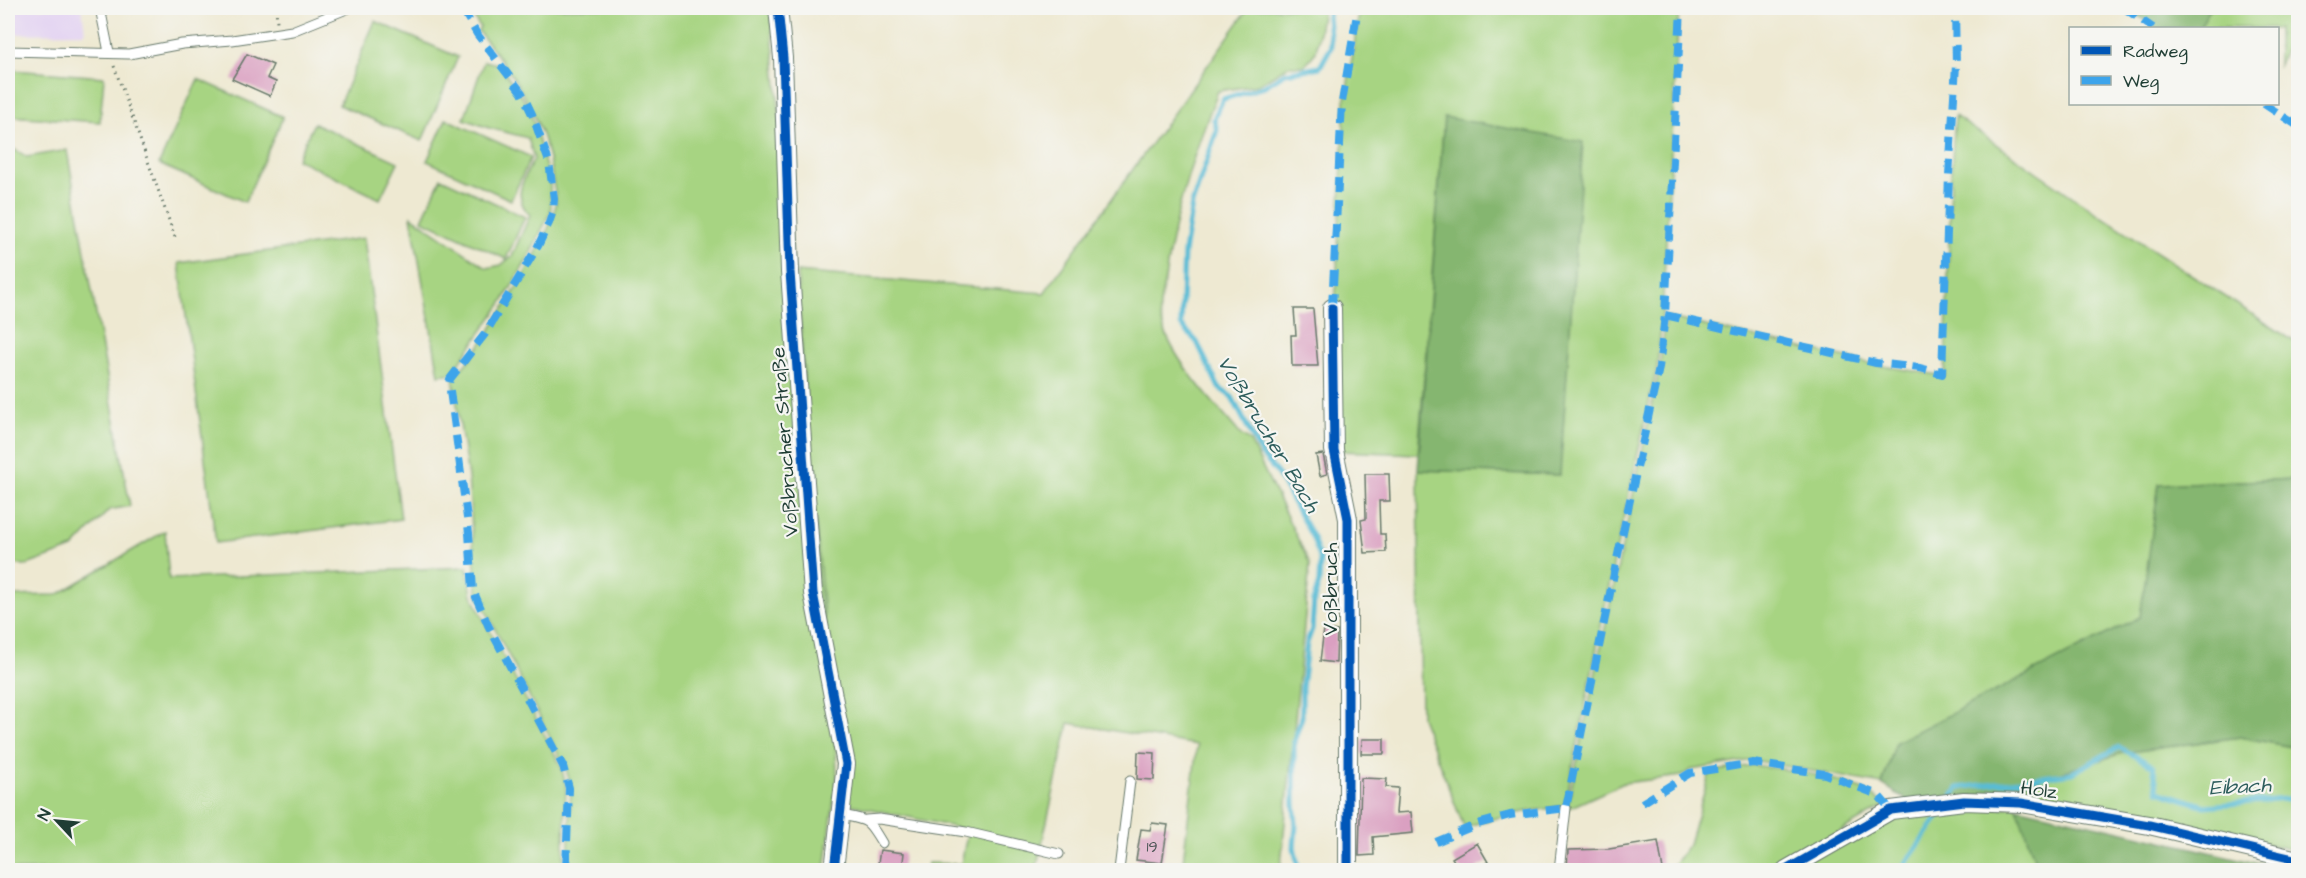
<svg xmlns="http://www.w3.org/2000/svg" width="2306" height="878" viewBox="0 0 2306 878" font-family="'Architects Daughter',sans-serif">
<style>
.built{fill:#e3d3f2}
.green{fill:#a7d482;stroke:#63885b;stroke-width:1.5}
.forest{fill:#85b670;stroke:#527a52;stroke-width:1.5}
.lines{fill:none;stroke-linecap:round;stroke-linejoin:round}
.stream{stroke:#58bcd6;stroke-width:5}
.building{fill:#daa0c1}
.service-casing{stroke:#67796b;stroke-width:11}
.minor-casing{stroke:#67796b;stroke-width:20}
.path{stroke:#67796b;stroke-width:3;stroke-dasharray:1.5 4.5;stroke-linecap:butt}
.service{stroke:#fff;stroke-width:9}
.minor{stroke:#fff;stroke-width:18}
.quiet{stroke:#3da4eb;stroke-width:8;stroke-dasharray:15 8;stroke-linecap:butt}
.cycleway-casing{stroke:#f6f6f2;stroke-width:13}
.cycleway{stroke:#0057b8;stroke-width:9}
.labels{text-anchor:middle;stroke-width:4.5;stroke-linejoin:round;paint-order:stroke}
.number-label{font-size:16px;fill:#4e5657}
.street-label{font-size:20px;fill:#1f3d34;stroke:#f6f6f2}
.water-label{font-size:21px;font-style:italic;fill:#2d5d5c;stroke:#f6f6f2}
</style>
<rect width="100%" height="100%" fill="#f6f6f2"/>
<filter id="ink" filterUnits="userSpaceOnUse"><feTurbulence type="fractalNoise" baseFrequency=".0167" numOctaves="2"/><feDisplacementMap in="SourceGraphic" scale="12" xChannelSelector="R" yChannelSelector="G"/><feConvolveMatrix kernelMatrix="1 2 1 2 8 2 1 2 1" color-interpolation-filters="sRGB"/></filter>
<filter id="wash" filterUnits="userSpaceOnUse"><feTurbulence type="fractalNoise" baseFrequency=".008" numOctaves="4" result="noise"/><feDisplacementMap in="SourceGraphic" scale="24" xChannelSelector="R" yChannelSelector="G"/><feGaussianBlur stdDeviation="1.35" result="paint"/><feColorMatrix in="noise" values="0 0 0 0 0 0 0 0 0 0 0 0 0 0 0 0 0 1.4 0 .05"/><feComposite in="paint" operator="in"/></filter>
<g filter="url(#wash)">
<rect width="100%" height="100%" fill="#eee9d2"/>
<path class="built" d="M8 8H82L85 33 8 34Z"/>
<path class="green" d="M468 8H770L836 749 837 775 825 870H568L571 786 566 769 477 593 468 477 453 378C460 370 468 362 474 354 493 327 555 231 556 202 556 193 553 184 552 175 544 119 514 74 478 31L480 27Z
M1247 8H1323L1316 52 1304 66H1288L1258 85 1218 91C1194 152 1174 213 1165 279 1163 290 1158 305 1160 315 1169 359 1214 402 1241 435L1250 441 1310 564 1281 864 1284 870H1182L1197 745 1069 723 1036 870H926L928 863 961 864 968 830 848 804 818 583 797 272 1044 293 1246 12Z
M1360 8H1679L1662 315 1657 367 1615 556 1565 806 1511 814 1464 827 1421 717 1418 470 1560 475 1444 117 1418 454 1337 451 1335 308 1345 101Z
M2149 8H2298V20L2278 67V28H2182Z
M375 21 458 57 422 141 339 105Z
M484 61 499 64 526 103 534 123 550 183 551 211 527 260 502 303 452 373 439 375 411 216 487 268 501 265 512 256 530 215C511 197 524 178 534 159L528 138 489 128 464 119Z
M12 70 104 77 100 122 9 116Z
M198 79 283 117 245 202 159 164Z
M1955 116 2092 210 2298 344V479L2159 484 2141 617 1897 742 1882 784 1753 760 1690 770 1682 776 1624 783 1567 809 1660 366 1666 317 1877 365 1945 376 1951 174Z
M446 119 531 157 511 200 427 161Z
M314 123 398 162 380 199 297 159Z
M8 146 27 157 67 150 130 506 109 510 73 548 27 565 8 564Z
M441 178 525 217 506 259 422 220Z
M364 238 401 519 216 543 179 263Z
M165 531 169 579 467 567 472 595 483 618 561 766 566 786 563 870H8V596L57 595Z
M2240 737 2298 748V851L2148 816 1994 794 2122 753Z
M1753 765C1787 770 1864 778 1884 806L1776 870H1670L1689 844 1710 772Z
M2017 807 2038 870H1790L1891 812Z"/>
<path class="forest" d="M2127 8H2211L2199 28H2156Z
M1444 117 1583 142 1560 475 1418 470Z
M2298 479V748L2240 737 2122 753 1994 794 1911 803 1882 784 1896 742 2140 617 2159 484Z
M2017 807 2286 870H2038Z"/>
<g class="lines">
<path class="stream" d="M1951 799 1958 788 2072 773 2119 747 2153 766 2158 791 2205 806 2298 798
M1299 870 1294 847 1296 825 1294 804V741L1302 717V688L1307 643 1312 629 1314 599 1319 583 1320 560 1313 538 1277 473 1262 455 1232 397 1219 388 1197 342 1181 325 1184 252 1192 204 1217 130 1214 119 1223 99 1263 87 1285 73 1320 67 1331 47 1328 17 1329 8
M1901 870 1944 809"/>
</g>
<g id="blocks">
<path class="building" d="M247 54 273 65 267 78 276 82 270 96 232 79Z
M1294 309H1313L1318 366H1292L1291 335H1296Z
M1323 454 1327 474 1320 476 1316 455Z
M1365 474H1389L1390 501H1379L1380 534H1385L1386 552 1365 553 1361 520 1366 519Z
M1324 629 1337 631 1336 663 1320 661Z
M1362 739H1384V754H1361Z
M1138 752 1155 753 1154 780 1137 779Z
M1361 778 1387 779 1386 787 1398 788 1396 813 1411 812 1413 833 1373 837 1374 855 1359 856Z
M1152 823 1168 825 1162 863 1136 860 1141 829 1150 830Z
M1658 841 1663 870H1567L1568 850 1609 849Z
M1477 843 1488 862 1474 870H1460L1452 858Z
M880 850 904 853 902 870H877Z"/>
</g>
</g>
<g filter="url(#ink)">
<use href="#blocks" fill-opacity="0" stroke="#67796b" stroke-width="1.5"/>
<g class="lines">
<g class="service-casing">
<path id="service" d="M100 8 109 52
M8 51 129 54 182 44 232 40 292 31 349 8
M840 815C868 820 867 818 882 843
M866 820 879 819 966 832 1059 854
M1119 870 1130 781
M1559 870 1566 808"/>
</g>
<g class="minor-casing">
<path id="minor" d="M778 8 783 58 790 272 813 593 846 764 834 870
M1332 308 1334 450 1348 519V870
M1786 870 1891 810 1964 801 2021 803 2149 825 2298 860"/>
</g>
<path class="path" d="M276 8 277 22
M114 66 176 240"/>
<use href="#service" class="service"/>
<use href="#minor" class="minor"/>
<path class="quiet" d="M462 8 477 34 522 93 532 114 549 162 554 199 553 211 549 223 538 246 485 334 450 379 449 383 469 533 473 590 488 625 563 766 569 788 566 870
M2124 8 2153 28
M2264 104 2298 126
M1332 308 1342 102 1358 8
M1665 315 1876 363 1920 368 1942 374 1949 175 1956 65 1955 8
M1642 803 1690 773 1753 763 1825 774 1878 795 1891 810
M1436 842 1478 824 1510 815 1566 808 1617 559 1659 368 1665 315 1681 8"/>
<g class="cycleway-casing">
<path id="cycleway" d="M778 8 783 58 790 272 813 593 846 764 834 870
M1332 308 1334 450 1348 519V870
M1786 870 1891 810 1964 801 2021 803 2149 825 2298 860"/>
</g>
<use href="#cycleway" class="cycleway"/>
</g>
</g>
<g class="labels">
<g class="number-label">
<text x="1152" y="852">19</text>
</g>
<g class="street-label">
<text transform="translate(784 442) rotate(-94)" y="7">Voßbrucher Straße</text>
<text transform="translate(1330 589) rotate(-90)" y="7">Voßbruch</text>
<text transform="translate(2039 789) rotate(8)" y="7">Holz</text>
</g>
<g class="water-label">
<text transform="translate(1269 434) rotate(59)" y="7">Voßbrucher Bach</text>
<text transform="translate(2240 786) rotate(-3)" y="7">Eibach</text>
</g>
</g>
<rect width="2306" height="878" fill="none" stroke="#f6f6f2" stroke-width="30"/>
<rect x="2069" y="27" width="210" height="78" fill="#f6f6f2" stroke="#a0aca6" stroke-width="1.5"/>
<rect x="2081" y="46" width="30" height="9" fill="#0057b8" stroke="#a0aca6" stroke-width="1.5"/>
<text x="2123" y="57" font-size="18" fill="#1f3d34">Radweg</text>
<rect x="2081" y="76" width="30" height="9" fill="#3da4eb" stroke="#a0aca6" stroke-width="1.5"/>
<text x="2123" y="87" font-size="18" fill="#1f3d34">Weg</text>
<g transform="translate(57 821) rotate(296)" stroke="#f6f6f2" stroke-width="4.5" paint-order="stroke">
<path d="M0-4.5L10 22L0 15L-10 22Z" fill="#1f3d34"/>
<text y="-9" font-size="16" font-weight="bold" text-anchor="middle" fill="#1f3d34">N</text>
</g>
</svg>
